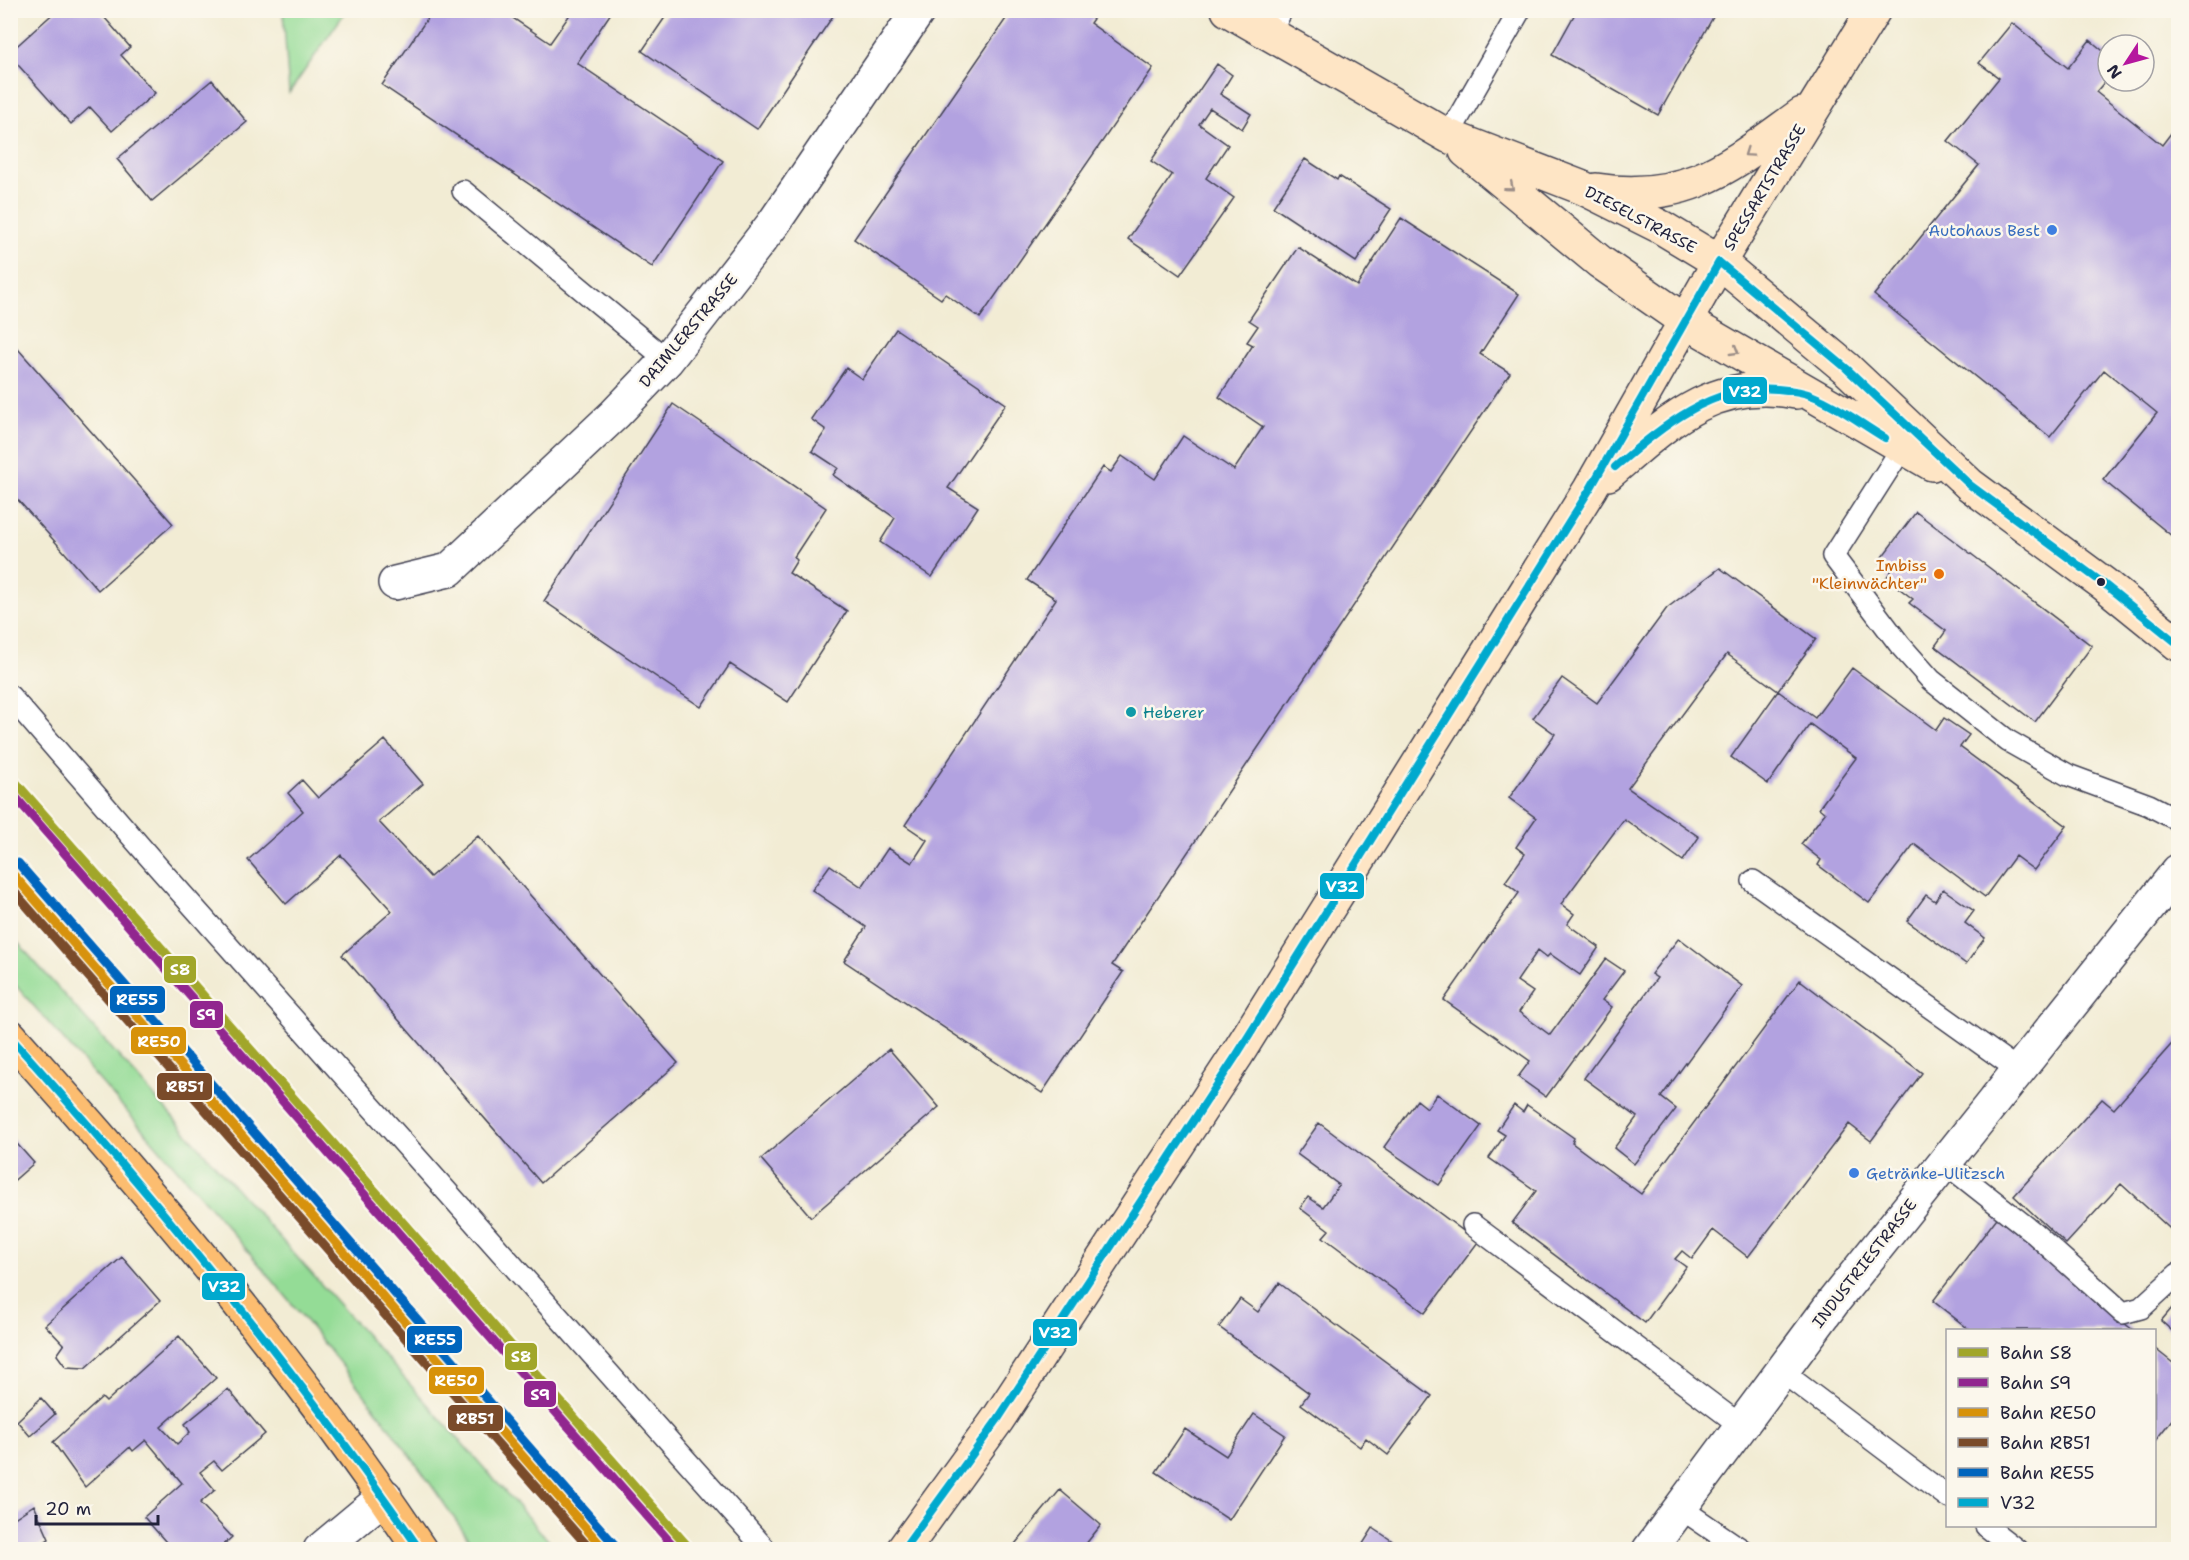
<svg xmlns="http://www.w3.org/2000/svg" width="2189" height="1560" viewBox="0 0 2189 1560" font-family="'Shantell Sans',sans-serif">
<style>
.green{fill:#94dc96;stroke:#5b7f68;stroke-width:1.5}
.building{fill:#b2a2e0}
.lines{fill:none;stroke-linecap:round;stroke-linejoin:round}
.lane-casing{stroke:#414052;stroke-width:24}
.street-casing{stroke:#414052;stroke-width:36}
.secondary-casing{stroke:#414052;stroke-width:36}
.primary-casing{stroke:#414052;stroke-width:36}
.lane{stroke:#fff;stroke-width:21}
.street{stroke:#fff;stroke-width:33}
.secondary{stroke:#fee5c5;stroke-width:33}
.primary{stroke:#fcbd6f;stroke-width:33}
.bus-1-casing{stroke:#fbf7ec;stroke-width:12}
.bus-1{stroke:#00a9ce;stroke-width:8}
.rail-1-casing{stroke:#fbf7ec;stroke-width:14}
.rail-2-casing{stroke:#fbf7ec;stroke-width:14}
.rail-3-casing{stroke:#fbf7ec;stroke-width:14}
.rail-4-casing{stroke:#fbf7ec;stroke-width:14}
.rail-5-casing{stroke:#fbf7ec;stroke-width:14}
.rail-1{stroke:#a1a62a;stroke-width:9}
.rail-2{stroke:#91268f;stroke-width:9}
.rail-3{stroke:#d79209;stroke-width:9}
.rail-4{stroke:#7a4b2a;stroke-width:9}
.rail-5{stroke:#0065bd;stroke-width:9}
.oneway{stroke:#9b8d87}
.shop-dot{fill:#3f7fe0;stroke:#fbf7ec;stroke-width:2}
.food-dot{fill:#e8710a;stroke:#fbf7ec;stroke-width:2}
.bus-dot{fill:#22223b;stroke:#fbf7ec;stroke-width:2}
.culture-dot{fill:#0f9aa8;stroke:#fbf7ec;stroke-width:2}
.labels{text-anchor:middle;stroke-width:5;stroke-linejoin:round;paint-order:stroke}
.street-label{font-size:16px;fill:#22223b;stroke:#fbf7ec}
.shop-label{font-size:16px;fill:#366cbe;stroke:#fbf7ec;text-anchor:end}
.food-label{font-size:16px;fill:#c56008;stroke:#fbf7ec;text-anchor:end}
.culture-label{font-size:16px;fill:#0d838f;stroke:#fbf7ec;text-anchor:start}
.line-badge{stroke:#fbf7ec;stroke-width:2}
.badge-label{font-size:16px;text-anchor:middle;font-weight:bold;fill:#fff}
</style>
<rect width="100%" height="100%" fill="#fbf7ec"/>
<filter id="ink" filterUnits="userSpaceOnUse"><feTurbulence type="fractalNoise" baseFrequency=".0167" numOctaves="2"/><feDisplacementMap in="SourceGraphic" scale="12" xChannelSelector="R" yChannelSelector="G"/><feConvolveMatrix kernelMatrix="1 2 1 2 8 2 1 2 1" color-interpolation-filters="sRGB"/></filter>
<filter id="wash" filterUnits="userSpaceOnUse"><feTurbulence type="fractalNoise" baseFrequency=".008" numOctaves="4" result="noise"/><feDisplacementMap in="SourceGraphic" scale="24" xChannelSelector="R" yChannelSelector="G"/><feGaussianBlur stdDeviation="1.35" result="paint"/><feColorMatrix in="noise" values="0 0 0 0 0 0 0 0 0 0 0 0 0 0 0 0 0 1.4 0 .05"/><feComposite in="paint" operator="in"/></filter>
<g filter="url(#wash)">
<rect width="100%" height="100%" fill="#f2ecd4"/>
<path class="green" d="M283 11H346L289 93Z
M10 935H11L556 1549H475C340 1344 172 1164 11 980Z"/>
<g id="blocks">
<path class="building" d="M57 10H98L130 47 121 55 155 93 112 131 90 107 71 124 10 56V52Z
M433 10H501L550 43 569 16 561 10H613L577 63 723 161 652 267 382 85Z
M670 10H837L757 129 642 51Z
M1012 10H1088L1095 16 1090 23 1153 68 980 318 945 294 941 299 854 239Z
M1577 10H1717L1658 115 1552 55Z
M2012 23 2068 68 2090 40 2108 55V78L2096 92 2162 145 2178 124V541L2103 480 2157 413 2104 370 2050 437 1874 295 1979 165 1948 141 1999 78 1979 63Z
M1217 64 1232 75 1220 94 1251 114 1242 129 1210 108 1199 124 1228 145 1206 178 1234 198 1180 275 1128 239 1172 175 1151 161Z
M212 80 247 122 152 201 117 159Z
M1305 159 1337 180 1339 176 1391 209 1356 262 1273 207Z
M1401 218 1519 294 1480 354 1510 373 1112 965 1123 972 1042 1093 844 961 866 927 812 890 830 865 862 887 888 848 912 863 927 840 905 825 1056 599 1027 580 1103 467 1111 472 1122 456 1155 479 1183 436 1234 470 1263 427 1219 397 1253 345 1247 342 1258 326 1249 320 1298 247 1357 286Z
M896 329 1006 404 948 488 978 507 932 577 880 542 895 518 833 475 838 468 812 451 826 430 811 419 846 368 862 379Z
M10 340 173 524 98 590 10 491Z
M673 404 826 508 794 557 797 560 789 573 847 611 788 702 730 664 701 707 544 601Z
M1916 512 2092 646 2035 722 1935 646 1946 631 1909 603 1913 599 1886 578 1892 570 1879 561Z
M1720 568 1816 639 1778 691 1727 654 1628 788 1699 837 1683 861 1624 819 1561 904 1574 914 1567 924 1599 947 1580 975 1550 954 1547 957 1538 950 1517 981 1533 992 1519 1012 1550 1035 1606 959 1624 971 1602 1000 1612 1007 1546 1097 1518 1077 1530 1061 1444 1000 1519 893 1505 882 1525 854 1516 847 1536 818 1509 798 1555 734 1533 718 1562 678 1597 703 1667 608Z
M1852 668 1936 730 1944 718 1969 735 1960 747 2067 826 2034 870 2015 856 1985 897 1914 844 1869 903 1818 865 1821 860 1801 844 1825 813 1819 808 1856 758 1810 724 1768 784 1731 757 1778 691 1815 718Z
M385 740 423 784 379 822 430 877 478 836 678 1063 541 1183 342 955 392 911 341 855 286 904 248 860 303 811 288 793 302 780 318 798Z
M1943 889 1974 911 1965 923 1985 938 1966 964 1907 921 1926 895 1935 901Z
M1679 938 1742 986 1661 1097 1676 1109 1634 1164 1614 1148 1637 1117 1584 1078 1657 978 1651 974Z
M1800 980 1922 1073 1871 1141 1849 1124 1748 1257 1713 1230 1692 1259 1682 1251 1675 1259 1686 1267 1645 1323 1512 1223 1536 1191 1489 1158 1505 1135 1497 1130 1514 1105 1523 1112 1527 1105 1574 1138 1572 1143 1641 1194Z
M2178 1037V1236L2121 1184 2066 1244 2014 1196 2102 1099 2114 1109Z
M889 1049 939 1107 811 1217 761 1159Z
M1437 1094 1481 1126 1439 1185 1384 1147 1417 1100 1427 1108Z
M1319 1123 1478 1242 1425 1313 1323 1237 1329 1230 1300 1208 1308 1197 1323 1207 1339 1185 1297 1154Z
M10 1136 34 1163 10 1184Z
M2003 1210 2116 1317 2133 1330H1970L1933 1301Z
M122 1257 160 1301 85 1368 66 1367 57 1355 64 1345 45 1325Z
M1279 1283 1432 1396 1388 1455 1366 1438 1360 1447 1301 1404 1309 1393 1219 1327 1240 1299 1258 1312Z
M2178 1301V1336L2161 1321Z
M179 1336 216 1378 161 1427 177 1444 190 1432 185 1424 228 1389 265 1434 222 1470 214 1461 200 1472 215 1490 200 1503 232 1537 218 1550H173L144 1517 182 1483 146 1440 133 1451 130 1447 85 1487 53 1442 102 1398 106 1402Z
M2154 1348 2178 1367V1412L2154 1442Z
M41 1398 55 1414 30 1436 17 1421Z
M1254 1414 1285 1435 1229 1520 1156 1472 1185 1429 1226 1456Z
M1060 1490 1101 1525 1081 1550H1010Z
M34 1505 49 1539 32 1550H18L10 1534V1521Z
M1373 1528 1406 1550H1359Z"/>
</g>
</g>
<g filter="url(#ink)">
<use href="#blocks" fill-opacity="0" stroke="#414052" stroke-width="1.5"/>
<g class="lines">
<g class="lane-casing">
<path id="lane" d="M1269 34 1282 10
M1448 136 1520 10
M463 191 667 360
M1902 448 1833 556 1900 645 1931 680 2008 741 2068 775 2149 805 2178 820
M10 696 158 867 766 1550
M1753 881 2018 1070
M1944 1162 2034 1233 2123 1313 2141 1308 2178 1274
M1473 1225 1740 1425
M1781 1371 1948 1497
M1679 1507 1742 1550
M1986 1526 2017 1550"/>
</g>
<g class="street-casing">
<path id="street" d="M395 583 449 570 615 414 667 360 773 224 919 10
M320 1550 385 1496
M1649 1550 1834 1301 2178 871"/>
</g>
<g class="secondary-casing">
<path id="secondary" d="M1228 10 1448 136 1583 188 1661 227 1719 262 1846 368 1970 485 2104 584 2178 644
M1466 151 1600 262 1685 321 1932 464
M1596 190C1689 204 1731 165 1802 114
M1608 474C1666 424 1712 376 1796 392
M903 1550 998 1419 1236 1056 1590 489 1719 262 1874 10"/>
</g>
<g class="primary-casing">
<path id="primary" d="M10 1036C157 1199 298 1367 420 1550"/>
</g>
<use href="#lane" class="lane"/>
<use href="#street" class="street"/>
<use href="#secondary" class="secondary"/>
<use href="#primary" class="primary"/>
<g class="bus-1-casing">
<path id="bus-1" d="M1615 467C1662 427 1711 384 1777 389 1789 390 1802 391 1813 396 1839 406 1861 424 1885 438
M10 1037C157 1200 295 1368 420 1550
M903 1550 998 1419 1236 1056 1590 489 1719 262 1846 368 1970 485 2104 584 2178 644"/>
</g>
<use href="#bus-1" class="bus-1"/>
<g class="rail-1-casing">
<path id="rail-1" d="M10 776 691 1550"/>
</g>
<g class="rail-2-casing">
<path id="rail-2" d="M10 791 677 1550"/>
</g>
<g class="rail-3-casing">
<path id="rail-3" d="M10 871 605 1550"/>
</g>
<g class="rail-4-casing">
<path id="rail-4" d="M10 887 591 1550"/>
</g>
<g class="rail-5-casing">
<path id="rail-5" d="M18 863 613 1543"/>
</g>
<use href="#rail-1" class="rail-1"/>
<use href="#rail-2" class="rail-2"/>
<use href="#rail-3" class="rail-3"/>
<use href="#rail-4" class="rail-4"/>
<use href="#rail-5" class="rail-5"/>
</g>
<defs><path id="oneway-chevron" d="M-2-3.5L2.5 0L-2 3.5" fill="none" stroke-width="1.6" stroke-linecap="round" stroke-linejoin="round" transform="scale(1.5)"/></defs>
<g class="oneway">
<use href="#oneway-chevron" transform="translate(1748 153) rotate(145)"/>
<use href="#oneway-chevron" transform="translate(1510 187) rotate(40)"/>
<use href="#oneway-chevron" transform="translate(1735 351) rotate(31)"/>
</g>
</g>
<g class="shop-dot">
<circle cx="2052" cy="230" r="6"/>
<circle cx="1854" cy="1173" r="6"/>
</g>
<circle class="food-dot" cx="1939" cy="574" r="6"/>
<circle class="bus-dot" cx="2101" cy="582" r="5"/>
<circle class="culture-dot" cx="1131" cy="712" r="6"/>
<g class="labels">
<g class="street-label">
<text transform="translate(1764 187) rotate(-59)" y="6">SPESSARTSTRASSE</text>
<text transform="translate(1641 219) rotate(28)" y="6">DIESELSTRASSE</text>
<text transform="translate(688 330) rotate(-50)" y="6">DAIMLERSTRASSE</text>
<text transform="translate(1864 1263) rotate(-52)" y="6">INDUSTRIESTRASSE</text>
</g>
<g class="shop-label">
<text x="2040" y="236">Autohaus Best</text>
<text x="1866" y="1179" text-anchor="start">Getränke-Ulitzsch</text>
</g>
<g class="food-label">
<text x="1927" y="571">Imbiss<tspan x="1927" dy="18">"Kleinwächter"</tspan></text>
</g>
<g class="culture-label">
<text x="1143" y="718">Heberer</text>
</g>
</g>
<g class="line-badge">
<rect x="1722" y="376" width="46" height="29" rx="6" fill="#00a9ce"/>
<rect x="1319" y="872" width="46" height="28" rx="6" fill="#00a9ce"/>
<rect x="163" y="955" width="34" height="29" rx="6" fill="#a1a62a"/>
<rect x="109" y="985" width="57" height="29" rx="6" fill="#0065bd"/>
<rect x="189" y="1000" width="35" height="29" rx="6" fill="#91268f"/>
<rect x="130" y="1026" width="57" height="29" rx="6" fill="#d79209"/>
<rect x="156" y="1072" width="57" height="29" rx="6" fill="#7a4b2a"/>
<rect x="201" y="1272" width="45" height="29" rx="6" fill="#00a9ce"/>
<rect x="1032" y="1318" width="46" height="29" rx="6" fill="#00a9ce"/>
<rect x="406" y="1325" width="57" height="29" rx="6" fill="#0065bd"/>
<rect x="504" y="1342" width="34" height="29" rx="6" fill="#a1a62a"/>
<rect x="428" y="1366" width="57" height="29" rx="6" fill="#d79209"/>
<rect x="523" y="1380" width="34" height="28" rx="6" fill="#91268f"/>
<rect x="447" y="1404" width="57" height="28" rx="6" fill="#7a4b2a"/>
</g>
<g class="badge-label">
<text x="1745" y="397">V32</text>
<text x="1342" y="892">V32</text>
<text x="180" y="975">S8</text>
<text x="137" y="1005">RE55</text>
<text x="206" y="1020">S9</text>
<text x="159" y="1047">RE50</text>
<text x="185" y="1092">RB51</text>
<text x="224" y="1292">V32</text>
<text x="1055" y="1338">V32</text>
<text x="435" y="1345">RE55</text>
<text x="521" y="1362">S8</text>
<text x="456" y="1386">RE50</text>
<text x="540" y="1400">S9</text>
<text x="475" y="1424">RB51</text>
</g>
<rect width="2189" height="1560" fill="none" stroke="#fbf7ec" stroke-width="36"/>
<rect x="1946" y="1329" width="210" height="198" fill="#fbf7ec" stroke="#a4a2a5" stroke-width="1.5"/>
<rect x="1958" y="1348" width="30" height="9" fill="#a1a62a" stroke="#a4a2a5" stroke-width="1.5"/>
<text x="2000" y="1359" font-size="18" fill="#22223b">Bahn S8</text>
<rect x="1958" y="1378" width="30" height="9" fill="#91268f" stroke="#a4a2a5" stroke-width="1.5"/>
<text x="2000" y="1389" font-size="18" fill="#22223b">Bahn S9</text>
<rect x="1958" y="1408" width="30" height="9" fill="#d79209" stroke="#a4a2a5" stroke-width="1.5"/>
<text x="2000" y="1419" font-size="18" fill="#22223b">Bahn RE50</text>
<rect x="1958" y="1438" width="30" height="9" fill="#7a4b2a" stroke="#a4a2a5" stroke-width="1.5"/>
<text x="2000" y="1449" font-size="18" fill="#22223b">Bahn RB51</text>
<rect x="1958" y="1468" width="30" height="9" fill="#0065bd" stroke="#a4a2a5" stroke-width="1.5"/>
<text x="2000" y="1479" font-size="18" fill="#22223b">Bahn RE55</text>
<rect x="1958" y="1498" width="30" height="9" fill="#00a9ce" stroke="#a4a2a5" stroke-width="1.5"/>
<text x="2000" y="1509" font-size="18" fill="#22223b">V32</text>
<g transform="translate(2126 63) rotate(234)"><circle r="28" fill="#fbf7ec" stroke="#a4a2a5" stroke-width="1.5"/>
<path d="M0-4.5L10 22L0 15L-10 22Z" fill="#b5179e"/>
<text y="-9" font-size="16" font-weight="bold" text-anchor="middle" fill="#22223b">N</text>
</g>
<path d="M36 1515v9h122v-9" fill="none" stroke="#22223b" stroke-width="3"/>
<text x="45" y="1515" font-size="18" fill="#22223b" stroke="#fbf7ec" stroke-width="4.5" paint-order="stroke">20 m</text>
</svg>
